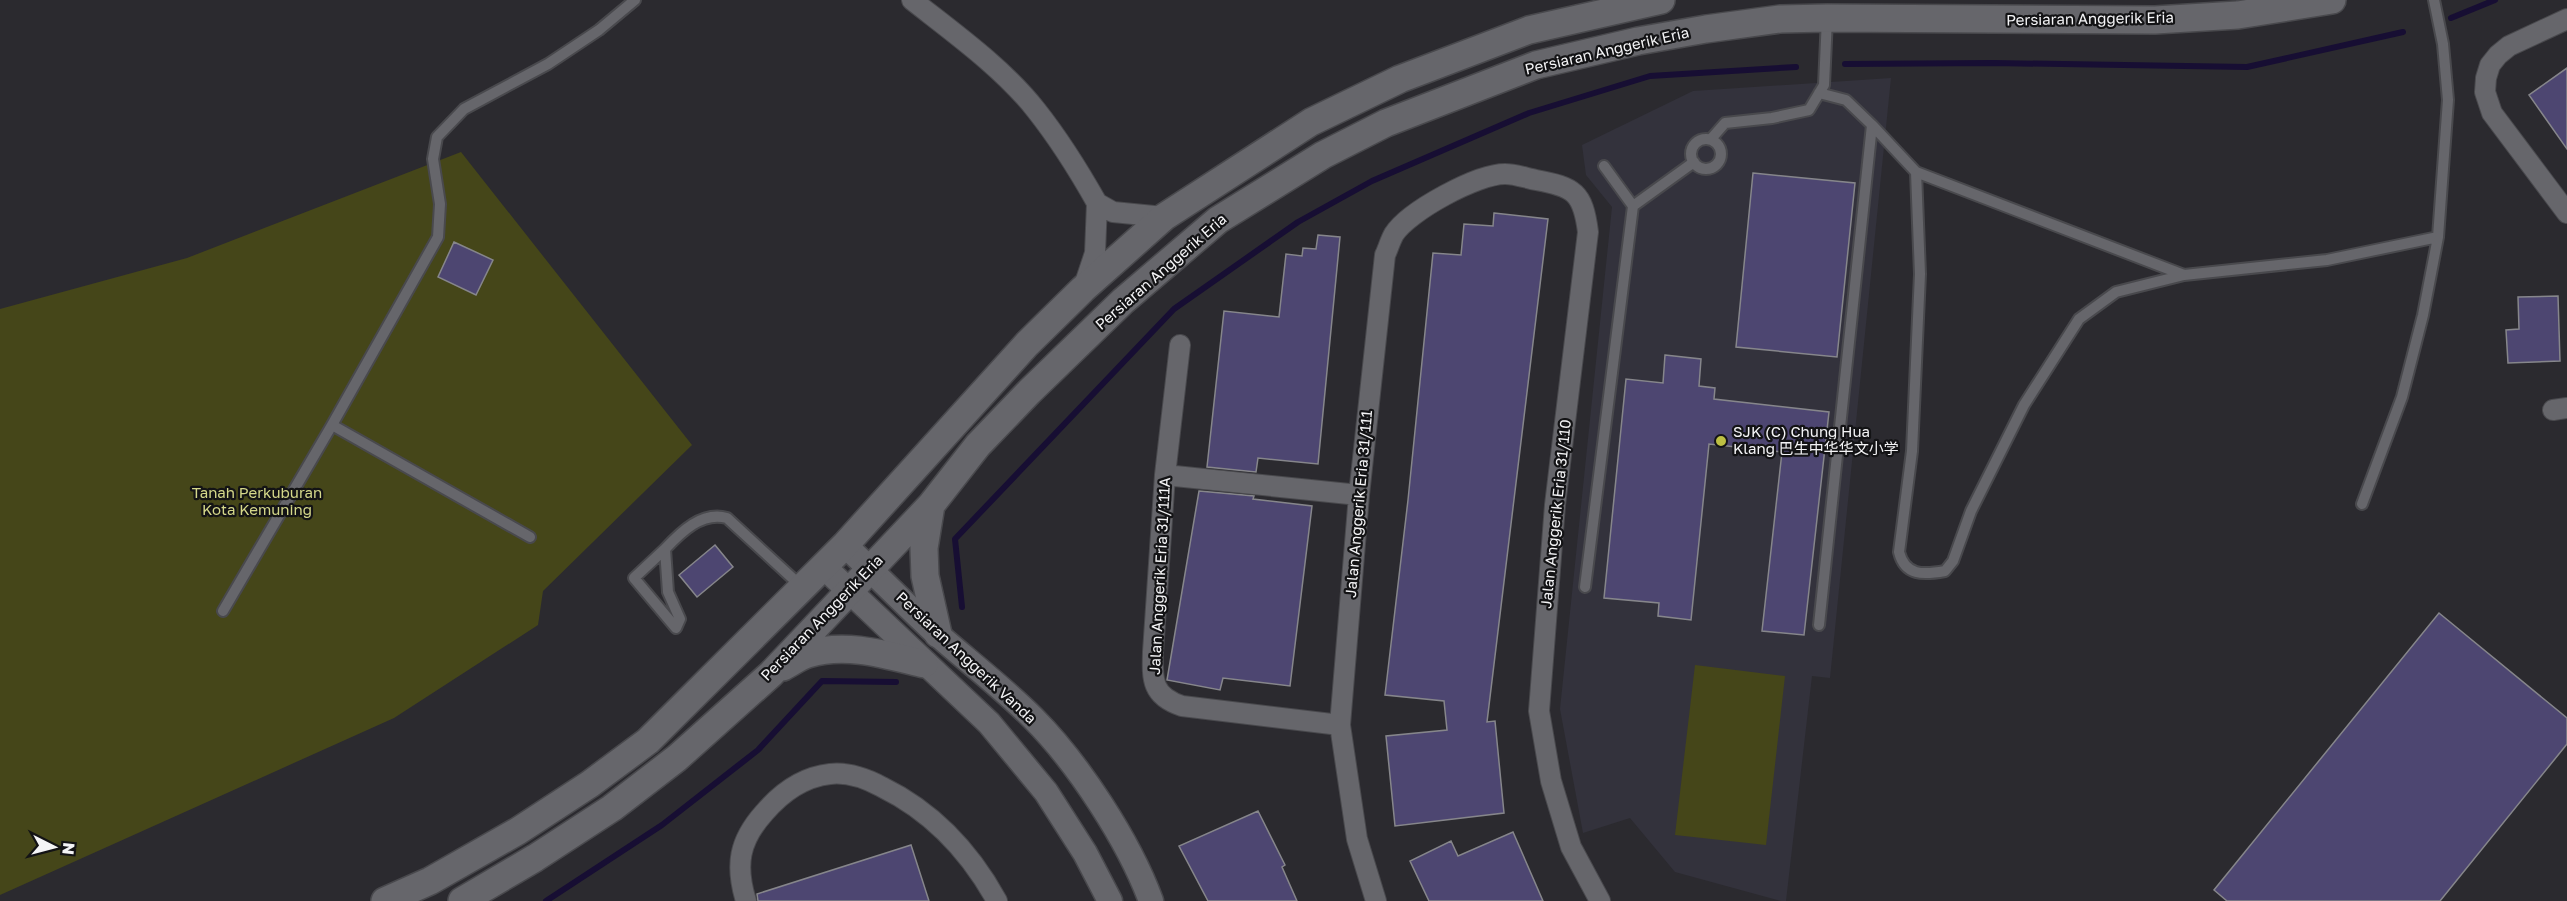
<svg xmlns="http://www.w3.org/2000/svg" width="2567" height="901" viewBox="0 0 2567 901" font-family="'Golos Text','Noto Sans SC',sans-serif">
<style>
.built{fill:#33323c}
.green{fill:#454619}
.lines{fill:none;stroke-linecap:round;stroke-linejoin:round}
.stream{stroke:#170e33;stroke-width:6}
.building{fill:#4d4671;stroke:#86868b;stroke-width:1.5}
.service-casing{stroke:#49494d;stroke-width:14}
.minor-casing{stroke:#49494d;stroke-width:22}
.tertiary-casing{stroke:#49494d;stroke-width:27}
.secondary-casing{stroke:#49494d;stroke-width:30}
.service{stroke:#66666b;stroke-width:10}
.minor{stroke:#66666b;stroke-width:20}
.tertiary{stroke:#66666b;stroke-width:24}
.secondary{stroke:#66666b;stroke-width:27}
.poi-dot{fill:#bdbf43;stroke:#131315;stroke-width:2}
.labels{text-anchor:middle;stroke-width:4.5;stroke-linejoin:round;paint-order:stroke}
.street-label{font-size:15px;fill:#f4f4f6;stroke:#131315}
.poi-label{font-size:15px;fill:#f4f4f6;stroke:#131315;text-anchor:start}
.park-label{font-size:15px;fill:#d5d88a;stroke:#131315}
</style>
<rect width="100%" height="100%" fill="#2b2a2f"/>
<path class="built" d="M1891 78 1830 678 1812 676 1786 901H1781L1675 872 1630 818 1583 833 1560 709 1612 207 1586 175 1582 145 1693 91Z"/>
<path class="green" d="M461 152 692 445 543 591 538 625 394 718 0 895V309L187 258Z
M1695 665 1785 676 1766 845 1675 835Z"/>
<g class="lines">
<path class="stream" d="M2451 18 2495 0
M1845 64 1993 63 2247 67 2403 32
M962 607 955 539 1174 309 1298 222 1372 181 1529 113 1650 76 1796 67
M546 901 662 825 758 750 822 681 896 682"/>
</g>
<path class="building" d="M2567 68V149L2529 95Z
M1753 173 1855 183 1837 357 1736 347Z
M1494 213 1548 219 1487 722 1495 721 1504 813 1395 826 1386 736 1447 730 1444 701 1385 695 1408 500 1433 253 1461 255 1464 224 1493 226Z
M1318 235 1340 237 1318 464 1258 458 1256 472 1207 467 1224 311 1279 317 1286 254 1302 256 1303 248 1316 249Z
M454 242 493 260 476 295 438 277Z
M2558 296 2560 361 2508 363 2506 330 2519 329 2518 297Z
M1665 355 1701 359 1699 386 1715 388 1714 399 1829 412 1804 635 1762 631 1782 452 1709 444 1691 620 1658 616 1659 603 1604 598 1626 379 1663 383Z
M1199 491 1254 496 1253 499 1312 506 1290 686 1223 678 1220 690 1167 680Z
M715 545 733 567 697 597 679 575Z
M2439 613 2567 718V744L2440 901H2227L2214 890Z
M1258 811 1285 865 1282 867 1297 901H1208L1179 846Z
M1513 832 1543 901H1429L1410 861 1451 841 1458 856Z
M911 845 929 901H758L757 894Z"/>
<g class="lines">
<g class="service-casing">
<path id="service" d="M1872 125 1916 172 2184 275
M1711 139 1725 123 1772 118 1809 110 1824 85 1827 18
M1691 154a15 15 0 1 1 30 0a15 15 0 1 1-30 0Z
M1916 172 1920 274 1912 451 1899 552C1905 576 1923 575 1945 571L1953 561 1971 511 2024 405 2079 319 2116 292 2184 275 2327 260 2438 237
M1633 206 1694 162
M332 425 530 537
M2362 504 2402 397 2423 315 2438 237 2448 100 2443 44 2434 0
M665 549 668 592 680 619 676 628 634 578Z
M665 549C681 532 702 511 727 518L802 587
M1585 587 1633 206 1604 166
M223 611 332 425 438 237 440 204 433 159 437 137 464 109 548 64 599 30 635 0
M1819 625 1872 125 1846 100 1819 93"/>
</g>
<g class="minor-casing">
<path id="minor" d="M912 0C954 33 1003 68 1036 110 1059 139 1079 171 1097 203
M2567 19 2509 46 2498 55 2490 65 2486 78 2485 92 2492 113 2567 213
M1083 289 1095 253 1097 203 1113 212 1164 217
M1180 345 1165 475 1153 652C1152 680 1152 696 1182 706L1340 725
M2553 410 2567 408
M1165 475 1359 495
M746 901C735 865 739 841 764 813 781 793 803 777 830 774 847 772 867 779 882 787 933 812 970 852 997 901
M1376 901 1357 839 1340 725 1359 495 1385 255C1388 249 1390 241 1394 234 1409 211 1477 174 1505 174 1515 174 1526 178 1536 180 1574 187 1583 192 1588 232L1555 505 1539 711 1551 781 1571 847 1600 901"/>
</g>
<g class="tertiary-casing">
<path id="tertiary" d="M845 545C876 575 906 605 937 634 969 662 1003 688 1033 718 1078 763 1129 841 1151 901
M824 567 989 723 1046 792 1085 853 1110 901"/>
</g>
<g class="secondary-casing">
<path id="secondary" d="M931 505 924 548 925 576 938 634
M783 667C791 663 800 656 808 654 846 642 887 655 924 664
M385 901 430 881 518 831 590 784 648 741 845 545 1027 344 1083 289 1164 217 1311 122 1400 79 1529 30 1661 0
M462 901 535 858 612 808 677 758 771 674 931 505 978 445 1029 392 1123 301 1218 220 1323 155 1386 123 1536 65 1638 41 1706 29 1780 19 1827 18 2155 20 2238 15 2332 0"/>
</g>
<use href="#service" class="service"/>
<use href="#minor" class="minor"/>
<use href="#tertiary" class="tertiary"/>
<use href="#secondary" class="secondary"/>
</g>
<circle class="poi-dot" cx="1721" cy="441" r="6"/>
<g class="labels">
<g class="street-label">
<text transform="translate(2090 19) rotate(-1)" y="5">Persiaran Anggerik Eria</text>
<text transform="translate(1607 51) rotate(-13)" y="5">Persiaran Anggerik Eria</text>
<text transform="translate(1161 272) rotate(-41)" y="5">Persiaran Anggerik Eria</text>
<text transform="translate(1359 504) rotate(-85)" y="5">Jalan Anggerik Eria 31/111</text>
<text transform="translate(1556 514) rotate(-84)" y="5">Jalan Anggerik Eria 31/110</text>
<text transform="translate(1160 576) rotate(-87)" y="5">Jalan Anggerik Eria 31/111A</text>
<text transform="translate(822 618) rotate(-46)" y="5">Persiaran Anggerik Eria</text>
<text transform="translate(966 658) rotate(43)" y="5">Persiaran Anggerik Vanda</text>
</g>
<g class="poi-label">
<text x="1733" y="437">SJK (C) Chung Hua<tspan x="1733" dy="17">Klang 巴生中华华文小学</tspan></text>
</g>
<g class="park-label">
<text x="257" y="498">Tanah Perkuburan<tspan x="257" dy="17">Kota Kemuning</tspan></text>
</g>
</g>
<g transform="translate(54 847) rotate(96)" stroke="#131315" stroke-width="4.5" paint-order="stroke">
<path d="M0-4.5L10 22L0 15L-10 22Z" fill="#f4f4f6"/>
<text y="-9" font-size="16" font-weight="bold" text-anchor="middle" fill="#f4f4f6">N</text>
</g>
</svg>
